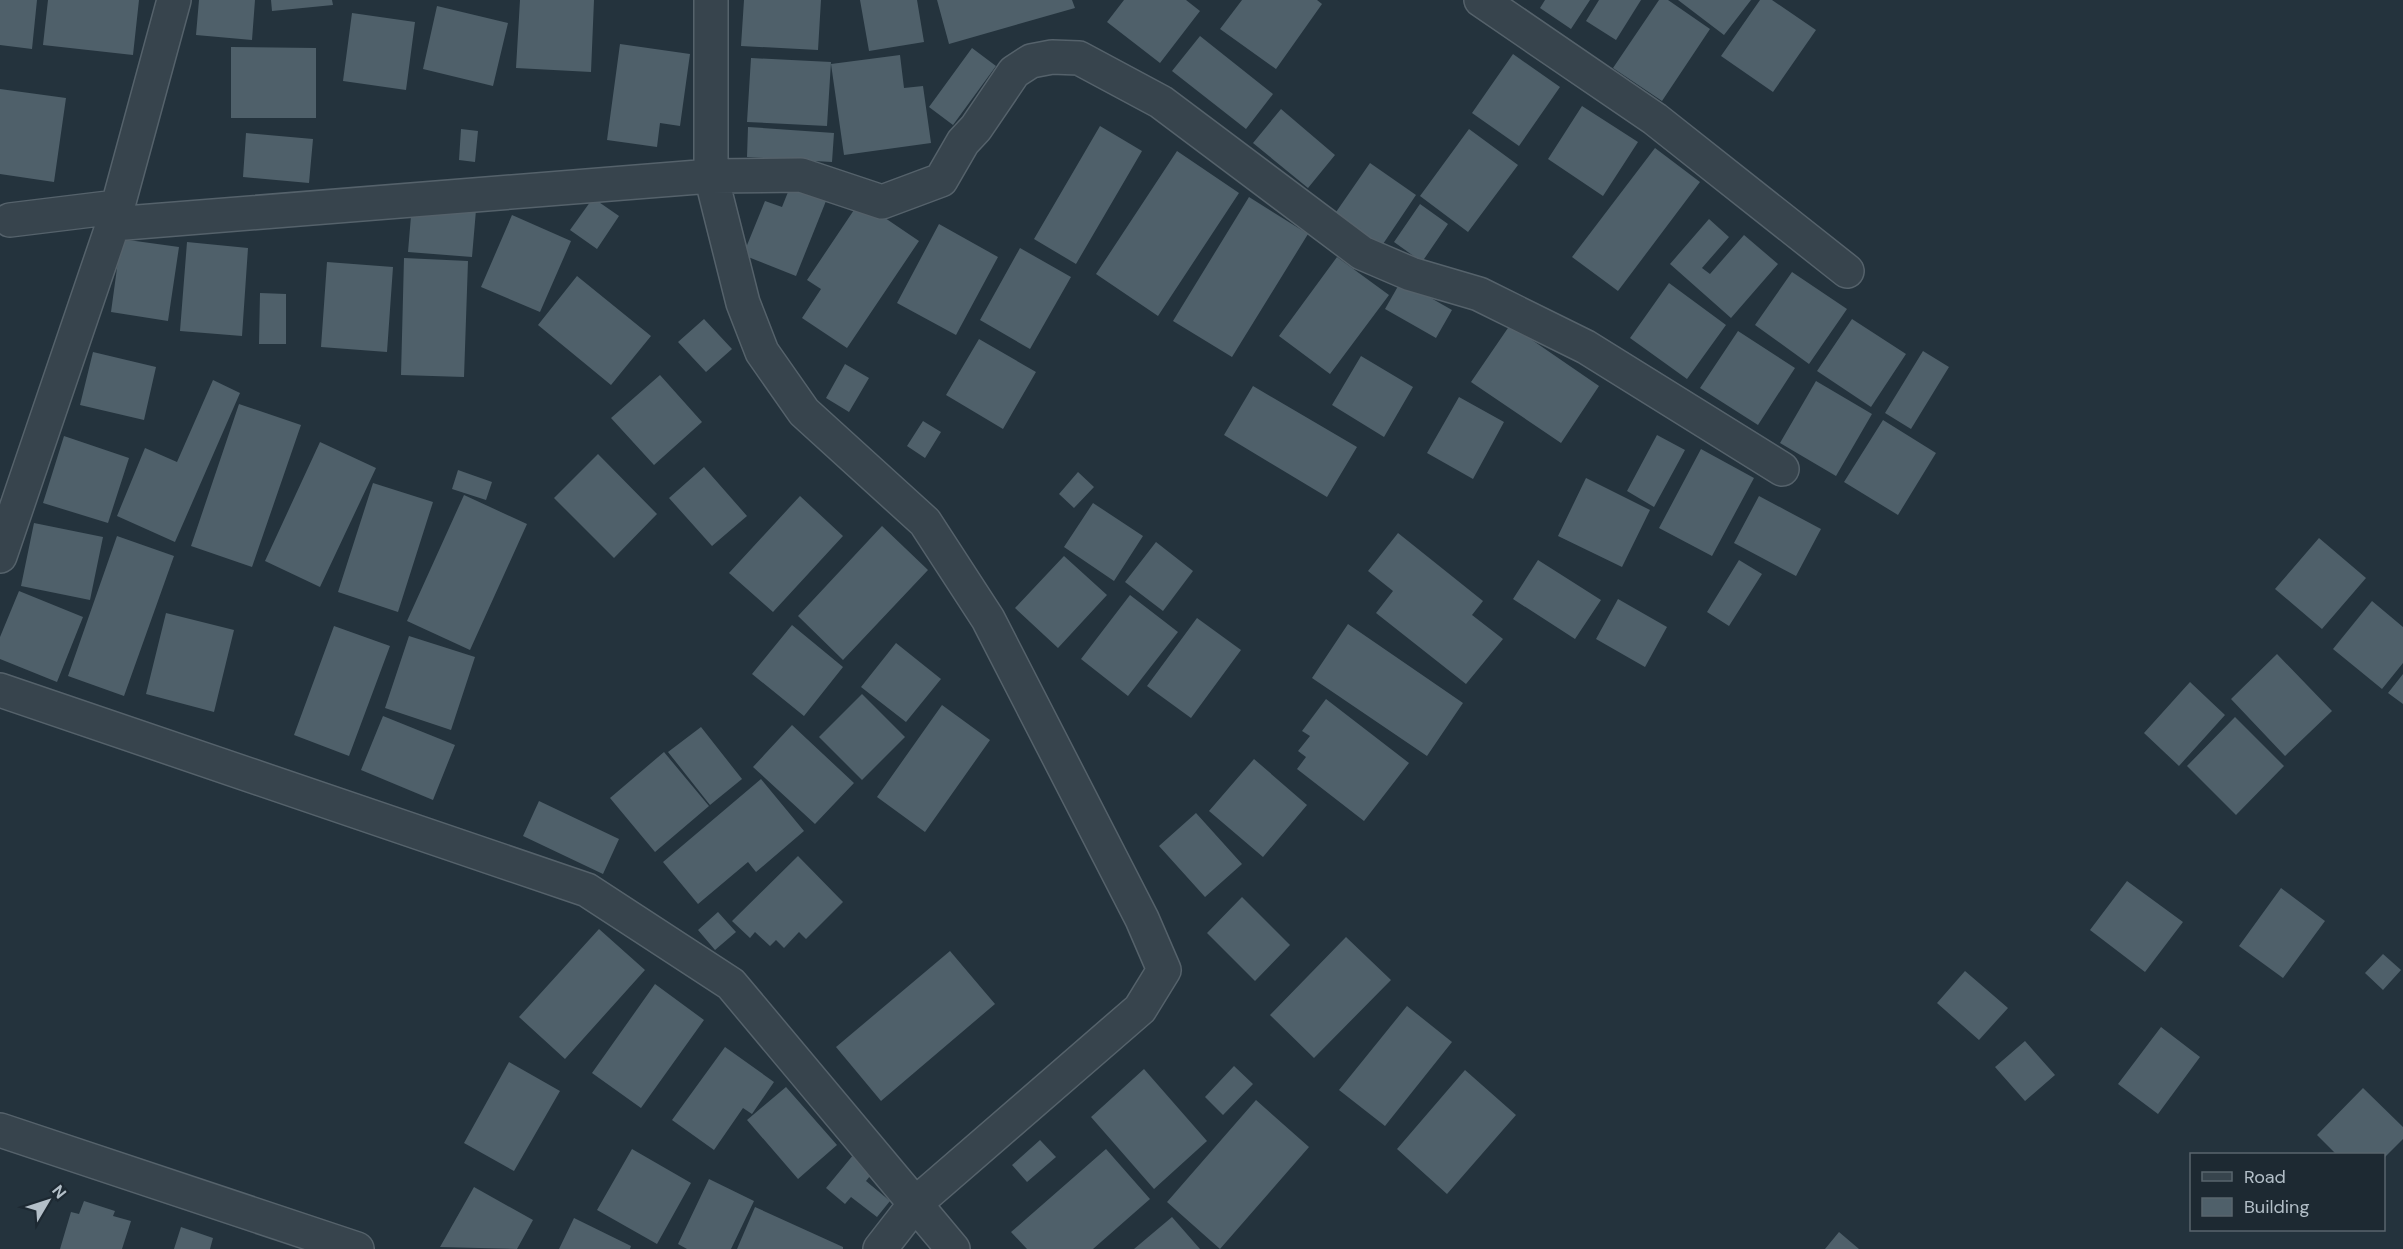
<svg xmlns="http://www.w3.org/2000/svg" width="2403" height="1249" viewBox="0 0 2403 1249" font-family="'DM Sans',sans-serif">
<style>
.building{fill:#4f606a}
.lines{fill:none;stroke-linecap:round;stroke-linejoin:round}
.minor-casing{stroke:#55626b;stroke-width:36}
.minor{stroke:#37444d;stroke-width:33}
</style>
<rect width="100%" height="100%" fill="#24333d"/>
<path class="building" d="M0 0H37L32 49 0 45Z
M48 0H139L133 55 43 45Z
M199 0H255L252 40 196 35Z
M271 0H332L333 5 272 11Z
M520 0H594L591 72 516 68Z
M744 0H821L818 50 741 46Z
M860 0H917L924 42 869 51Z
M937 0H1072L1075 8 949 44Z
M1124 0H1186L1200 11 1160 63 1107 22Z
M1242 0H1317L1322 4 1276 69 1220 29Z
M1545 0H1590L1571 29 1540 8Z
M1599 0H1641L1616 40 1586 21Z
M1659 0H1668L1710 29 1662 101 1613 68Z
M1678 0H1751L1724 35Z
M1760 0H1772L1816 30 1773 92 1721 56Z
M437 6 508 23 493 86 423 69Z
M352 13 415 22 406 90 343 81Z
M1200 36 1273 94 1246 129 1172 71Z
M620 44 690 54 680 126 660 123 657 147 607 140Z
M231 47 316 48V118H231Z
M972 48 996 66 953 125 929 107Z
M1513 54 1560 87 1519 146 1472 113Z
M900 55 904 88 923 86 931 143 844 155 831 64Z
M751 58 831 62 827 126 747 122Z
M0 89 66 98 54 182 0 174Z
M1582 106 1638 142 1603 196 1548 159Z
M1281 109 1335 155 1308 188 1253 143Z
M1100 126 1142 151 1076 264 1034 239Z
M748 127 834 133 832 162 747 157Z
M461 129 478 131 475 162 459 160Z
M1469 129 1518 165 1468 232 1420 196Z
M246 133 313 139 309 183 243 177Z
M1655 148 1700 182 1618 291 1572 257Z
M1177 151 1239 193 1158 316 1096 274Z
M1370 163 1416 195 1381 247 1334 215Z
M790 187 826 201 796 276 743 255 765 201 782 207Z
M1249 197 1308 234 1232 357 1173 321Z
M593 198 619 216 597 249 570 230Z
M860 201 919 241 847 348 802 318 821 289 807 280Z
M412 204 476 210 472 257 408 252Z
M1420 204 1448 224 1422 262 1394 242Z
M512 215 571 241 540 312 481 287Z
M1709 219 1729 237 1702 268 1710 274 1744 235 1778 264 1731 318 1670 264Z
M939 224 998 257 956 335 897 303Z
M121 239 179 247 168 321 111 312Z
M187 242 248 248 242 336 180 331Z
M1020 248 1071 277 1030 349 980 320Z
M1337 257 1389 295 1330 374 1279 336Z
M404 258 468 261 464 377 401 375Z
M327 262 393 267 387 352 321 347Z
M1792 272 1847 309 1809 364 1755 325Z
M577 276 651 336 611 385 538 325Z
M1401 281 1452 310 1436 338 1385 309Z
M1669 283 1726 325 1687 379 1630 338Z
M260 293 286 294V344H259Z
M704 319 732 349 706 372 678 342Z
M1852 319 1906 354 1871 407 1817 371Z
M1510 325 1599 386 1561 443 1471 382Z
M1738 331 1795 368 1758 425 1700 388Z
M979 339 1036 372 1003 429 946 395Z
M1923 351 1949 367 1911 429 1885 413Z
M93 352 156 367 144 420 80 405Z
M1361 356 1413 387 1384 437 1332 405Z
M845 364 869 378 849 412 826 398Z
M660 375 702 422 654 465 611 418Z
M213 380 240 393 175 542 117 516 145 448 177 462Z
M1816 381 1872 414 1836 476 1780 443Z
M1253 386 1357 447 1327 497 1224 435Z
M1459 397 1504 422 1473 479 1427 453Z
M239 404 301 425 252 567 191 546Z
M1883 420 1936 453 1898 515 1844 482Z
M923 421 941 432 925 458 907 446Z
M1657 435 1685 450 1654 507 1627 491Z
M64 436 129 458 108 523 43 503Z
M320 442 376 468 320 587 265 561Z
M1701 449 1754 478 1712 556 1659 528Z
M598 454 657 514 614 558 554 498Z
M704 467 747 516 712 546 669 498Z
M458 470 492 482 486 500 452 489Z
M1078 472 1094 487 1074 508 1059 494Z
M1586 478 1650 510 1622 567 1558 536Z
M373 483 433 502 398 612 338 592Z
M464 495 527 524 470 650 407 621Z
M800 496 843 536 773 612 729 573Z
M1759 496 1821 529 1796 576 1734 543Z
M1093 503 1143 536 1114 581 1064 547Z
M34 523 103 537 90 600 21 586Z
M882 526 928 570 843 660 798 616Z
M1398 533 1483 601 1472 615 1503 639 1466 684 1376 613 1393 591 1368 571Z
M117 536 174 556 124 696 68 676Z
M2319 538 2366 578 2322 629 2275 589Z
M1156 542 1193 571 1163 611 1125 582Z
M1064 556 1107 595 1058 648 1015 608Z
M1538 560 1601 600 1575 639 1513 599Z
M1739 560 1762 574 1729 626 1707 612Z
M19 591 83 617 57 682 0 659V637Z
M1130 595 1178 632 1128 696 1081 659Z
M1618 599 1667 627 1645 667 1596 639Z
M2372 601 2403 627V663L2382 689 2333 649Z
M166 613 234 630 214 712 146 694Z
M1197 618 1241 650 1191 718 1147 686Z
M1348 624 1463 703 1427 756 1312 678Z
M792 625 843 667 804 716 752 674Z
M334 626 390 646 349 756 294 735Z
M409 636 475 657 451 730 385 708Z
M896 643 941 679 906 722 861 687Z
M2277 654 2332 711 2285 756 2231 699Z
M2403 674V704L2388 693Z
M2190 682 2225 715 2179 766 2144 733Z
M862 694 905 737 862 780 819 737Z
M1326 699 1409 763 1364 821 1297 769 1306 757 1298 751 1310 736 1302 731Z
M942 705 990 740 925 832 877 797Z
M383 716 455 745 433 800 361 770Z
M2235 717 2284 766 2236 815 2187 766Z
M792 725 854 783 815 824 753 767Z
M701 727 742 779 710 805 668 752Z
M664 752 709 806 655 852 610 798Z
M1254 759 1307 805 1263 857 1209 811Z
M761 779 804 831 756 872 748 862 698 904 663 862Z
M539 801 619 839 603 874 523 836Z
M1196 813 1242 864 1205 897 1159 846Z
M798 856 843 902 806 939 799 932 784 948 776 940 770 946 755 932 750 938 732 921Z
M2127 881 2183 922 2145 972 2090 930Z
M2281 888 2325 921 2283 978 2239 946Z
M1242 897 1290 945 1255 981 1207 933Z
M718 912 736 932 715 950 698 930Z
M599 929 645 970 565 1059 519 1017Z
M1346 937 1391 980 1314 1058 1270 1015Z
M950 951 995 1004 881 1101 836 1047Z
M2383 954 2401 970 2383 990 2365 973Z
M1965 971 2008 1008 1979 1040 1937 1003Z
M655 984 704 1020 641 1108 592 1073Z
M1407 1006 1452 1042 1385 1126 1339 1090Z
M2161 1027 2200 1057 2158 1114 2118 1084Z
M2025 1041 2055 1075 2025 1101 1995 1067Z
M725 1047 774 1082 752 1114 743 1108 714 1150 672 1120Z
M509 1062 560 1091 514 1171 464 1143Z
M1234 1066 1253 1084 1223 1115 1205 1097Z
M1144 1069 1207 1141 1154 1189 1091 1117Z
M1465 1070 1516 1115 1447 1194 1397 1149Z
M786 1087 837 1145 798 1179 747 1120Z
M2363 1088 2403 1127V1139L2384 1158V1154H2336L2317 1135Z
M1256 1100 1309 1147 1220 1249 1167 1202Z
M1040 1140 1056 1157 1027 1182 1012 1165Z
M632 1149 691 1183 657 1244 597 1210Z
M1106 1149 1150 1199 1093 1249H1027L1011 1232Z
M854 1154 874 1171 866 1181 890 1201 877 1217 851 1197 845 1204 826 1188Z
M709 1179 754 1201 731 1249H687L678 1244Z
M474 1187 533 1220 517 1249 440 1247Z
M84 1201 115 1211 113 1216 131 1221 122 1249H60L71 1212 79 1214Z
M755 1207 843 1247V1249H737Z
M1172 1217 1200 1249H1134Z
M574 1218 631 1246 630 1249H559Z
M181 1227 213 1238 210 1249H174Z
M1839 1232 1859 1249H1825Z"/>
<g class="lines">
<g class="minor-casing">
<path id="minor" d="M711 0V176L743 303 762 352 804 412 925 522 988 619 1142 919 1164 970 1140 1009 915 1204 880 1249
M1481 0 1655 119 1847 271
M10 220 108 208 113 224 711 176 801 175 882 202 941 180 963 142 976 128 1014 72 1031 61 1052 57 1079 58 1161 102 1362 253 1411 274 1479 294 1586 347 1782 469
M0 556 113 224 174 0
M0 690 587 890 731 984 953 1249
M0 1130 357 1249"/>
</g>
<use href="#minor" class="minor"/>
</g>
<rect x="2190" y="1153" width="195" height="78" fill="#1d2932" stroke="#59656e" stroke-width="1.5"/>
<rect x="2202" y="1172" width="30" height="9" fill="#37444d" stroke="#59656e" stroke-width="1.5"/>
<text x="2244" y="1183" font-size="18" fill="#b3bfc8">Road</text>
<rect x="2202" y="1198" width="30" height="18" fill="#4f606a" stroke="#59656e" stroke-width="1.5"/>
<text x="2244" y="1213" font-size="18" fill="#b3bfc8">Building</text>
<g transform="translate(48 1201) rotate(51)" stroke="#1d2932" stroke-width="4.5" paint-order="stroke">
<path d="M0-4.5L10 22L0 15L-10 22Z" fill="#b3bfc8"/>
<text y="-9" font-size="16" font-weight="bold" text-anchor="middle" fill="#b3bfc8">N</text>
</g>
</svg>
